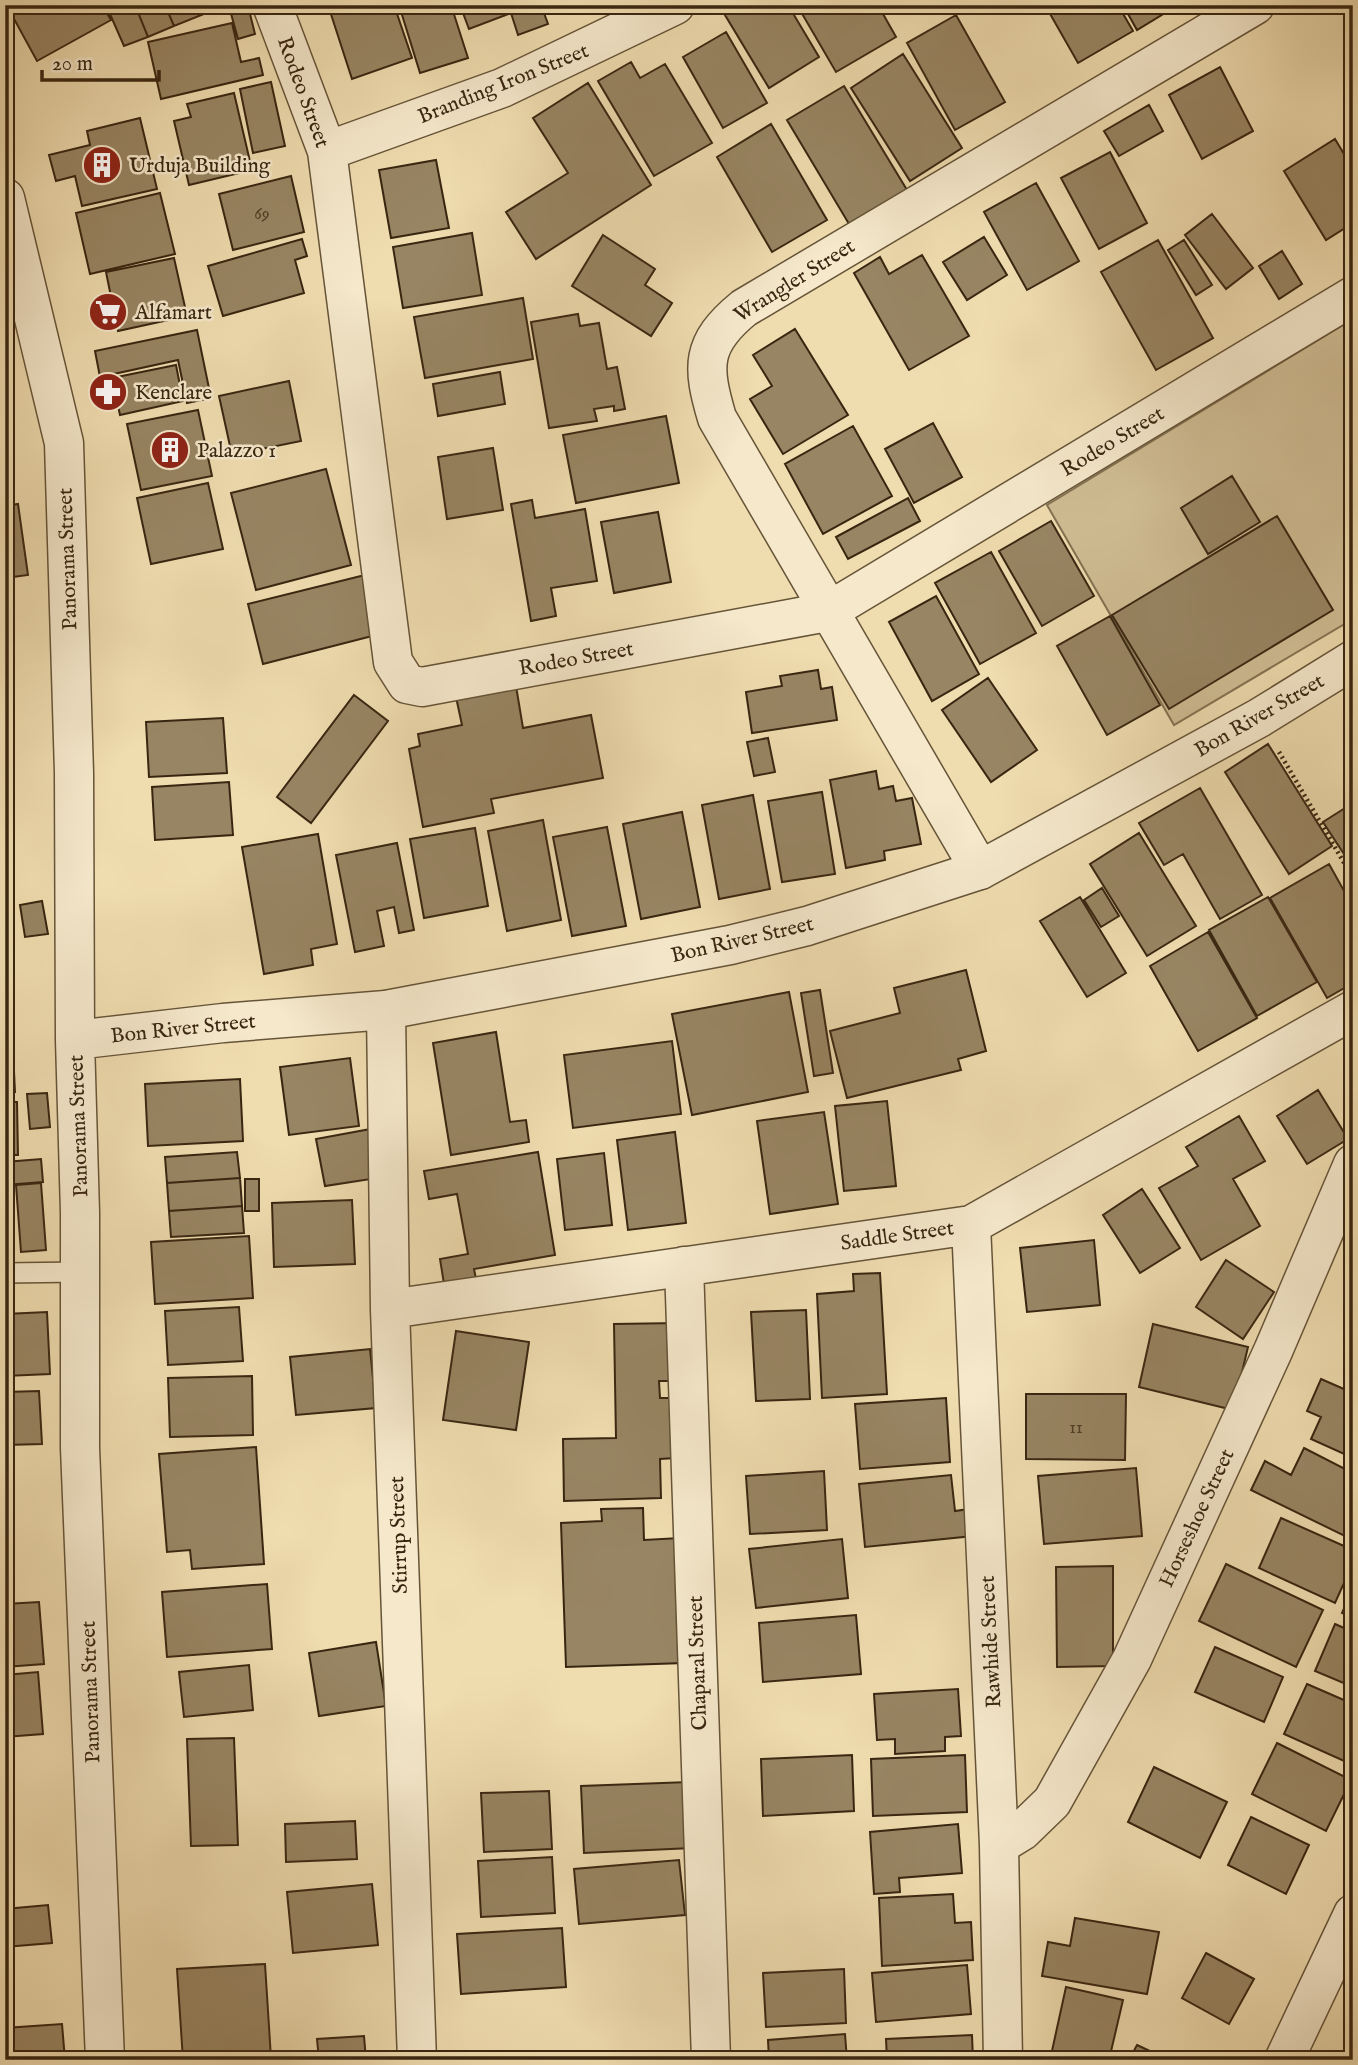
<svg xmlns="http://www.w3.org/2000/svg" width="1358" height="2065" viewBox="0 0 1358 2065" font-family="'IM FELL English',serif">
<style>
.green{fill:#d0bd94;stroke:#847252;stroke-width:2}
.building{fill:#988563;stroke:#392611;stroke-width:2}
.lines{fill:none;stroke-linecap:round;stroke-linejoin:round}
.service-casing{stroke:#665438;stroke-width:22}
.minor-casing{stroke:#665438;stroke-width:41}
.tertiary-casing{stroke:#665438;stroke-width:41}
.path{stroke:#392611;stroke-width:4.5;stroke-dasharray:2 3.5;stroke-linecap:butt}
.service{stroke:#f5e8cb;stroke-width:19}
.minor{stroke:#f5e8cb;stroke-width:38}
.tertiary{stroke:#f5e8cb;stroke-width:38}
.labels{text-anchor:middle;stroke-width:5;stroke-linejoin:round;paint-order:stroke}
.number-label{font-size:18px;fill:#513e26}
.street-label{font-size:21px;fill:#392611;stroke:#f5e8cb}
.poi-label{font-size:21px;fill:#392611;stroke:#f5e8cb;text-anchor:start}
</style>
<rect width="100%" height="100%" fill="#efdcaf"/>
<filter id="stains"><feTurbulence type="fractalNoise" baseFrequency=".00286" numOctaves="4"/><feColorMatrix values="0 0 0 0 .2 0 0 0 0 .09 0 0 0 0 .02 0 0 0 .5 -.17"/></filter>
<radialGradient id="worn" r=".72"><stop offset=".6" stop-color="#630" stop-opacity="0"/><stop offset="1" stop-color="#630" stop-opacity=".3"/></radialGradient>
<path class="green" d="M1353 319V619L1174 725 1047 505Z"/>
<path class="building" d="M102 5 111 20 37 61 7 6Z
M106 5H135L148 37 124 46Z
M135 5H165L174 26 148 37Z
M165 5H194L199 16 174 26Z
M194 5H223L224 6 199 16Z
M328 5H394L412 58 352 79Z
M399 5H451L468 58 420 73Z
M460 5H541L548 24 518 35 511 13 469 29Z
M742 5H788L819 57 769 88 725 15Z
M797 5H878L896 37 836 72Z
M1045 5H1118L1133 31 1078 63Z
M1123 5H1178L1137 30Z
M248 6 255 34 238 39 230 10Z
M956 15 1005 102 955 130 907 43Z
M232 23 241 62 259 58 263 75 161 99 148 42Z
M726 32 767 103 723 128 683 57Z
M903 54 962 148 910 181 851 88Z
M631 62 640 78 665 64 712 143 654 176 598 81Z
M1220 67 1253 131 1202 159 1169 95Z
M271 82 285 146 253 153 240 89Z
M588 83 651 185 536 259 506 212 568 173 533 118Z
M844 86 907 190 849 224 787 120Z
M234 93 252 170 189 185 174 121 191 117 187 104Z
M1149 105 1163 131 1119 156 1104 131Z
M140 118 157 189 82 206 75 176 56 181 49 155 90 145 87 131Z
M771 124 827 220 772 252 717 157Z
M1335 139 1353 169V223L1326 240 1284 171Z
M1110 152 1147 223 1099 249 1061 178Z
M436 160 449 228 391 238 379 170Z
M291 176 304 232 233 250 219 194Z
M1036 183 1079 261 1027 290 984 212Z
M160 193 175 254 90 274 76 213Z
M1212 214 1253 268 1226 289 1185 235Z
M472 233 482 295 403 308 393 247Z
M603 235 655 269 645 285 672 303 651 336 572 286Z
M984 237 1007 275 967 300 943 262Z
M302 239 307 256 295 260 304 293 223 316 208 266Z
M1158 240 1213 338 1156 370 1101 272Z
M1184 240 1212 285 1196 295 1168 250Z
M1282 251 1302 284 1279 299 1259 266Z
M922 255 969 336 909 370 854 273 880 257 889 274Z
M174 258 187 316 118 331 106 272Z
M523 298 533 359 425 378 414 317Z
M578 314 580 326 599 323 607 369 617 367 625 409 614 411V406L594 409 597 421 549 428 531 322Z
M795 329 848 415 783 454 750 399 772 386 753 355Z
M197 330 211 398 187 403 178 360 100 377 95 351Z
M176 365 183 401 120 415 112 378Z
M500 372 505 404 438 416 433 384Z
M289 381 301 441 232 455 219 396Z
M198 410 212 476 141 490 127 424Z
M666 416 679 483 576 503 563 435Z
M933 423 962 477 914 503 885 449Z
M853 426 892 496 823 534 785 464Z
M5 448 13 495 5 497Z
M493 448 503 510 447 519 438 457Z
M326 469 351 565 256 590 231 493Z
M1232 476 1260 522 1208 554 1181 508Z
M208 483 223 549 151 564 137 498Z
M908 498 920 521 848 559 836 537Z
M532 500 535 518 585 509 597 581 551 588 556 616 531 621 511 504Z
M18 504 28 575 5 578V506Z
M658 512 671 582 614 593 601 522Z
M1277 516 1333 610 1169 709 1112 615Z
M1051 521 1094 596 1042 626 999 551Z
M991 552 1036 633 980 664 935 583Z
M365 575 380 634 263 664 248 604Z
M936 596 979 674 932 701 889 622Z
M1110 616 1160 705 1107 735 1057 646Z
M818 670 821 689 832 687 837 720 752 733 746 692 782 686 780 676Z
M988 678 1037 750 991 782 942 710Z
M516 686 523 728 591 715 603 778 491 799 494 813 423 827 409 749 420 746 418 734 462 725 456 697Z
M354 695 388 721 311 823 277 797Z
M223 718 227 773 149 777 146 722Z
M768 738 775 772 754 776 747 742Z
M1268 744 1332 846 1289 874 1225 772Z
M876 771 879 789 893 786 896 801 912 798 921 844 884 851 885 860 846 868 830 780Z
M229 782 233 835 155 840 152 787Z
M1200 788 1262 895 1220 919 1183 854 1164 865 1139 823Z
M822 792 835 874 782 882 768 801Z
M753 795 770 889 719 899 702 805Z
M1353 803V868L1323 822Z
M682 812 700 907 641 919 623 824Z
M543 820 561 920 507 931 488 831Z
M607 827 626 926 572 936 553 837Z
M475 828 488 906 424 918 410 839Z
M1139 833 1196 926 1147 956 1090 864Z
M318 834 337 944 311 949 313 965 264 974 242 847Z
M397 843 414 930 399 933 394 907 377 911 384 946 355 952 336 855Z
M1329 864 1353 907V983L1327 998 1270 898Z
M1102 888 1119 916 1101 927 1084 900Z
M5 892H7L9 952H5Z
M1080 897 1126 973 1087 997 1040 921Z
M1268 897 1317 982 1257 1016 1209 930Z
M42 901 48 934 25 937 20 905Z
M1208 932 1257 1018 1198 1051 1150 966Z
M966 970 986 1051 958 1059 961 1070 847 1098 830 1031 900 1013 894 988Z
M820 990 833 1073 814 1076 801 993Z
M789 992 808 1092 692 1115 672 1014Z
M5 1030H12L15 1092H5Z
M496 1032 510 1122 526 1120 529 1142 451 1155 433 1043Z
M672 1041 681 1114 573 1128 564 1055Z
M350 1058 359 1126 289 1135 280 1067Z
M240 1079 243 1141 148 1146 145 1084Z
M1318 1090 1348 1139 1307 1164 1277 1116Z
M47 1093 50 1127 30 1129 27 1094Z
M887 1101 896 1186 844 1191 835 1106Z
M5 1102H17L18 1155H5Z
M824 1112 838 1204 770 1214 757 1121Z
M1239 1116 1265 1161 1233 1179 1260 1226 1201 1260 1159 1188 1198 1166 1186 1147Z
M376 1128 384 1177 325 1186 316 1139Z
M675 1132 686 1223 628 1230 617 1140Z
M237 1152 240 1178 167 1183 165 1157Z
M538 1152 555 1255 474 1269 476 1279 444 1284 440 1259 468 1254 457 1194 429 1199 424 1171Z
M604 1153 612 1225 565 1230 557 1159Z
M41 1159 43 1182 5 1185V1162Z
M240 1178 242 1206 169 1211 167 1183Z
M245 1179H259V1211H245Z
M41 1183 46 1250 21 1252 16 1185Z
M1142 1189 1180 1248 1140 1273 1103 1215Z
M352 1200 355 1264 274 1267 272 1203Z
M242 1206 244 1233 171 1237 169 1211Z
M249 1236 253 1298 155 1304 151 1242Z
M1094 1240 1100 1305 1027 1312 1020 1248Z
M1226 1260 1274 1292 1243 1339 1196 1307Z
M880 1273 887 1394 822 1398 817 1294 854 1291 853 1274Z
M239 1307 243 1361 168 1365 165 1311Z
M806 1310 810 1399 756 1401 751 1312Z
M47 1312 50 1374 5 1376V1314Z
M679 1323V1381H659L660 1398H674L675 1458 660 1459 661 1498 564 1501 563 1439 616 1438 614 1324Z
M1153 1324 1248 1347 1233 1410 1139 1387Z
M456 1331 529 1342 516 1430 443 1420Z
M370 1349 376 1408 296 1415 290 1357Z
M1353 1349V1368L1345 1364Z
M252 1376 253 1435 170 1437 168 1378Z
M1321 1379 1353 1393V1458L1311 1439 1321 1417 1307 1411Z
M39 1391 42 1444 5 1445V1392Z
M1026 1394H1126L1125 1460 1026 1459Z
M946 1398 950 1462 860 1469 855 1404Z
M256 1447 264 1564 192 1569 190 1550 167 1552 159 1454Z
M1304 1448 1353 1473V1540L1251 1490 1265 1461 1291 1475Z
M1136 1468 1142 1536 1044 1544 1038 1476Z
M824 1471 827 1530 750 1534 746 1476Z
M951 1475 955 1511 969 1509 973 1536 865 1547 859 1484Z
M643 1508 644 1540 680 1538 684 1663 566 1667 561 1523 602 1521 601 1509Z
M1281 1518 1353 1550V1563L1335 1603 1259 1568Z
M842 1539 848 1598 756 1608 749 1549Z
M1226 1564 1323 1610 1296 1667 1199 1621Z
M1113 1566V1666L1057 1667 1056 1567Z
M267 1584 272 1649 167 1657 162 1592Z
M1353 1588V1618L1342 1613Z
M39 1602 44 1664 5 1667V1604Z
M856 1615 861 1674 763 1682 759 1623Z
M1335 1624 1353 1632V1687L1315 1671Z
M376 1642 386 1706 319 1716 309 1653Z
M1215 1647 1283 1677 1264 1722 1195 1692Z
M249 1665 253 1710 184 1717 179 1672Z
M38 1672 43 1734 5 1737V1675Z
M1307 1684 1353 1704V1765L1284 1734Z
M958 1689 961 1736 945 1737V1751L895 1754V1739L877 1740 874 1694Z
M234 1738 238 1845 191 1846 187 1739Z
M1277 1743 1351 1780 1326 1831 1252 1794Z
M852 1755 854 1811 763 1816 761 1759Z
M965 1755 967 1812 873 1816 871 1759Z
M1154 1767 1227 1802 1200 1858 1128 1822Z
M689 1782 692 1848 584 1853 581 1786Z
M549 1791 552 1849 484 1852 481 1793Z
M1251 1817 1309 1845 1286 1894 1228 1865Z
M355 1821 357 1859 286 1862 285 1824Z
M958 1824 962 1873 899 1878 900 1892 874 1894 870 1832Z
M552 1857 555 1913 481 1917 478 1861Z
M679 1860 685 1915 579 1924 574 1869Z
M372 1884 378 1945 293 1953 287 1892Z
M953 1894 955 1923 971 1922 973 1960 882 1966 879 1898Z
M48 1905 52 1943 5 1947V1909Z
M1075 1918 1159 1932 1147 1994 1042 1976 1048 1942 1070 1946Z
M562 1928 566 1987 461 1994 457 1934Z
M1206 1953 1254 1979 1229 2024 1182 1998Z
M265 1964 271 2058 183 2060 177 1969Z
M967 1965 971 2014 876 2022 872 1973Z
M844 1969 846 2023 766 2027 763 1973Z
M1066 1987 1123 2000 1109 2060H1050Z
M62 2024 65 2060H5V2028Z
M845 2034 847 2060H769L768 2040Z
M972 2035 973 2060H887L886 2039Z
M364 2036 366 2060H319L317 2039Z
M1137 2045 1169 2060H1129Z"/>
<g class="lines">
<g class="service-casing">
<path id="service" d="M5 1273 80 1272"/>
</g>
<g class="minor-casing">
<path id="minor" d="M272 5 327 151 393 662 407 684 422 687 827 612 1353 296
M327 151 502 88 675 5
M980 870 717 418C702 367 700 344 744 308L1255 5
M386 1010 390 1309 417 2060
M971 1225 999 1845 1003 2060
M684 1266 711 2060
M390 1309 971 1225 1353 1010
M999 1845 1022 1831 1052 1802 1132 1659 1273 1351 1353 1164
M1284 2060 1353 1914"/>
</g>
<g class="tertiary-casing">
<path id="tertiary" d="M5 198 64 443 74 773 75 1040 80 1213V1448L105 2060
M75 1040 223 1023 386 1010 730 945 807 926 980 870 1259 718 1353 660"/>
</g>
<path class="path" d="M1279 752 1353 878"/>
<use href="#service" class="service"/>
<use href="#minor" class="minor"/>
<use href="#tertiary" class="tertiary"/>
</g>
<defs>
<g id="building-disc" transform="scale(2.0125)"><circle r="9.5" fill="#8f2418" stroke="#f5e8cb"/><path d="M-4-6H4V6H1V3H-1V6H-4ZM-2.5-4.3h1.7v1.8h-1.7ZM.8-4.3h1.7v1.8H.8ZM-2.5-1h1.7V.8h-1.7ZM.8-1h1.7V.8H.8Z" fill="#fff"/></g>
<g id="supermarket-disc" transform="scale(2.0125)"><circle r="9.5" fill="#8f2418" stroke="#f5e8cb"/><path d="M-6-5.5h2.5l.6 2H6L4.5 2H-2.5L-4.4-4H-6ZM-1.5 3.2a1.3 1.3 0 1 0 .1 0ZM3 3.2a1.3 1.3 0 1 0 .1 0Z" fill="#fff"/></g>
<g id="pharmacy-disc" transform="scale(2.0125)"><circle r="9.5" fill="#8f2418" stroke="#f5e8cb"/><path d="M-2-6h4v4h4v4h-4v4h-4v-4h-4v-4h4Z" fill="#fff"/></g>
</defs>
<g fill-rule="evenodd">
<use href="#building-disc" x="102" y="165"/>
<use href="#supermarket-disc" x="108" y="312"/>
<use href="#pharmacy-disc" x="108" y="392"/>
<use href="#building-disc" x="170" y="450"/>
</g>
<g class="labels">
<g class="number-label">
<text x="262" y="219">69</text>
<text x="1076" y="1433">11</text>
</g>
<g class="street-label">
<text transform="translate(503 83) rotate(-22)" y="7">Branding Iron Street</text>
<text transform="translate(304 92) rotate(70)" y="7">Rodeo Street</text>
<text transform="translate(794 280) rotate(-32)" y="7">Wrangler Street</text>
<text transform="translate(1112 441) rotate(-31)" y="7">Rodeo Street</text>
<text transform="translate(67 559) rotate(-92)" y="7">Panorama Street</text>
<text transform="translate(576 658) rotate(-10)" y="7">Rodeo Street</text>
<text transform="translate(1259 715) rotate(-30)" y="7">Bon River Street</text>
<text transform="translate(742 939) rotate(-13)" y="7">Bon River Street</text>
<text transform="translate(183 1028) rotate(-6)" y="7">Bon River Street</text>
<text transform="translate(78 1126) rotate(-92)" y="7">Panorama Street</text>
<text transform="translate(897 1235) rotate(-8)" y="7">Saddle Street</text>
<text transform="translate(1196 1518) rotate(-65)" y="7">Horseshoe Street</text>
<text transform="translate(398 1535) rotate(-92)" y="7">Stirrup Street</text>
<text transform="translate(990 1642) rotate(-93)" y="7">Rawhide Street</text>
<text transform="translate(697 1663) rotate(-92)" y="7">Chaparal Street</text>
<text transform="translate(90 1692) rotate(-92)" y="7">Panorama Street</text>
</g>
<g class="poi-label">
<text x="129" y="172">Urduja Building</text>
<text x="135" y="319">Alfamart</text>
<text x="135" y="399">Kenclare</text>
<text x="197" y="457">Palazzo 1</text>
</g>
</g>
<rect width="1358" height="2065" fill="none" stroke="#efdcaf" stroke-width="28"/>
<rect x="7" y="7" width="1344" height="2051" fill="none" stroke="#392611" stroke-width="3.5"/>
<rect x="14" y="14" width="1330" height="2037" fill="none" stroke="#392611" stroke-width="2"/>
<path d="M42 70v10h117v-10" fill="none" stroke="#392611" stroke-width="3.5"/>
<text x="52" y="70" font-size="21" fill="#392611" stroke="#f5e8cb" stroke-width="5" paint-order="stroke">20 m</text>
<rect width="100%" height="100%" filter="url(#stains)"/>
<rect width="100%" height="100%" fill="url(#worn)"/>
</svg>
